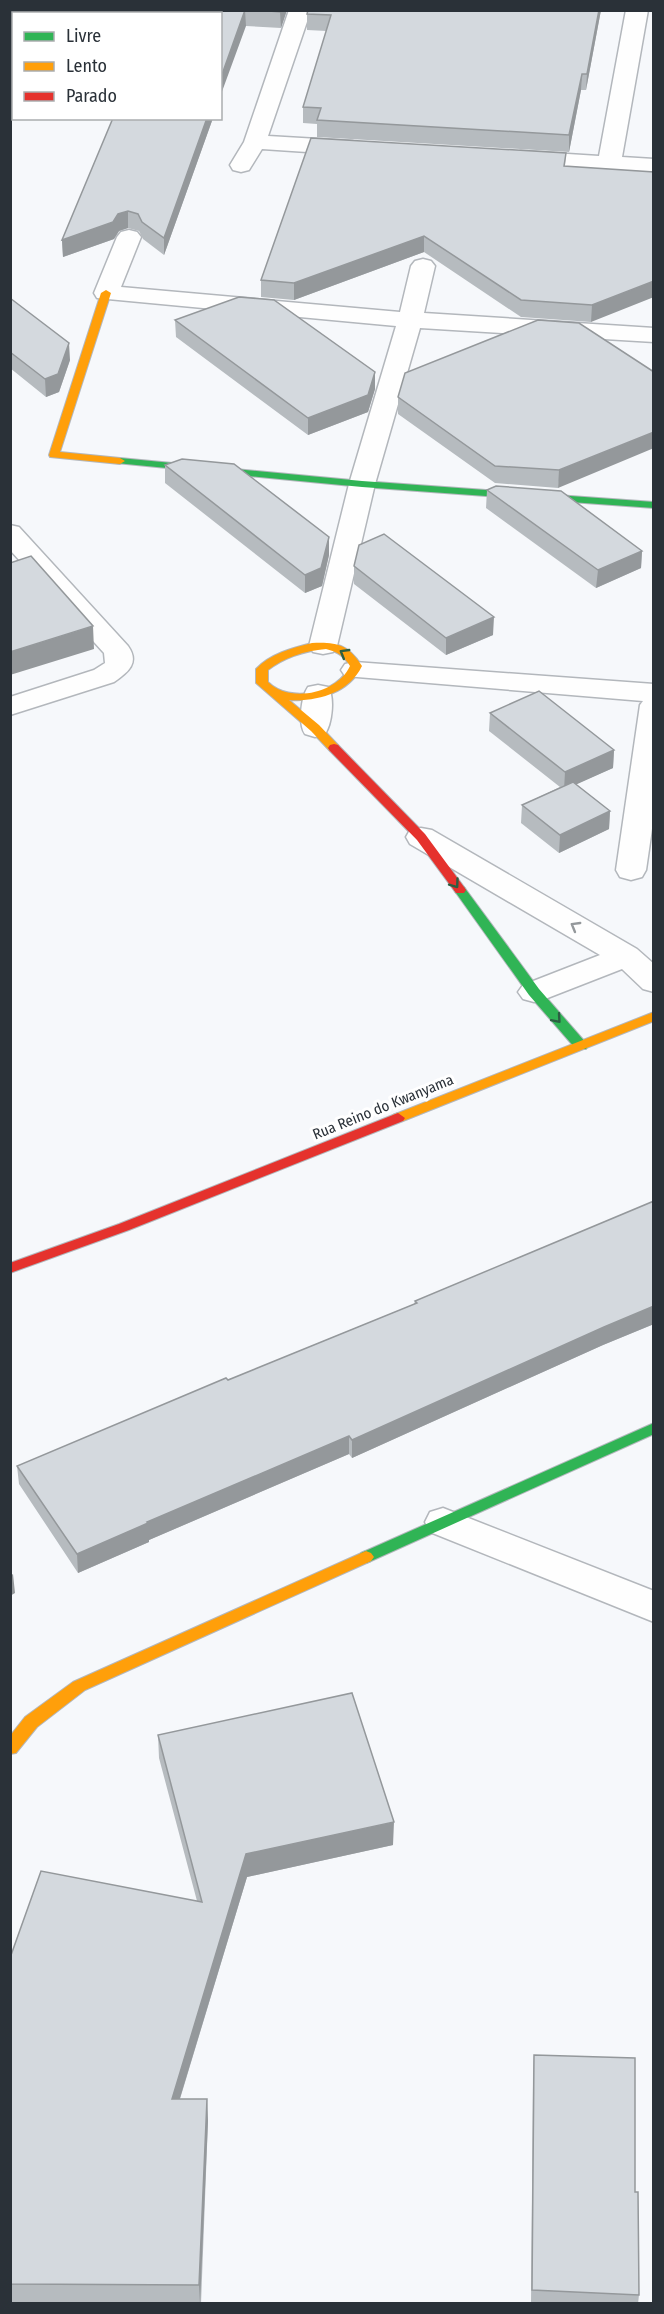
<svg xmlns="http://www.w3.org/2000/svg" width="664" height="2314" viewBox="0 0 664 2314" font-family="'Fira Sans Condensed',sans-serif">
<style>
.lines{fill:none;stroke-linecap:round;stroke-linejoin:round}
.street-casing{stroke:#b3b7bc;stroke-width:3}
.fast-casing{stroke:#b3b7bc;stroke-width:2}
.slow-casing{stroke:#b3b7bc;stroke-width:2}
.jam-casing{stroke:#b3b7bc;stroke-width:2}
.street{fill:#fefefe;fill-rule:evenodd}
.fast{fill:#30b455;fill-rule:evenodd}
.slow{fill:#ff9f0a;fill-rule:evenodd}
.jam{fill:#e5322d;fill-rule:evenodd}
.wall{fill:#b6bbbf}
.shaded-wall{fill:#94989b}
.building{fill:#d4d9de;stroke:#94989b;stroke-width:1.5}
.oneway{stroke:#2c5f42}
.oneway2{stroke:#94989b}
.labels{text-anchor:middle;stroke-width:6;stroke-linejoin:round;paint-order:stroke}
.street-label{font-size:15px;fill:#2a3138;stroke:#fff}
</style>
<rect width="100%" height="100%" fill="#f6f8fb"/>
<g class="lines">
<g class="street-casing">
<path id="street" d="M289 10H311L268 136 352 141 360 143 363 148 360 153 352 155 262 149 249 170 241 172 233 170 230 165 244 142Z
M626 10H648L622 157 654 159V173L513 163 510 158 513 153 521 151 599 156Z
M129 230 137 232 141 237 121 287 400 312 411 266 415 261 423 259 431 261 435 266 424 313 654 328V342L420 328 375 484 337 646 333 652 323 654 313 652 309 646 349 484 396 326 97 298 94 293 117 237 121 232Z
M10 525 19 527 128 646C140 663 128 672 114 682L10 715V697L94 670 105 663 104 653 10 550Z
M355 662 654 684V815L646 870 642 877 631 880 620 877 616 870 640 705 643 701 345 676 341 670 345 664Z
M318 685 328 687C335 697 332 724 325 734L315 737 305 734C298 724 301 697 308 687Z
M421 828 432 830 637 949 654 964V992L643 989 622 969 545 999 534 1002 523 999 518 992 523 985 600 955 410 844 406 837 410 830Z
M443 1508 654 1591V1622L430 1532 425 1522 430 1512Z"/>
</g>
<g class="fast-casing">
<path id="fast" d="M120 458 362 481 654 502V508L362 487 116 463V459Z
M460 886 464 887 539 989 586 1043 588 1046 586 1049H576L529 995 454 890Z
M654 1423V1434L371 1561 366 1563 361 1561 358 1557 361 1553Z"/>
</g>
<g class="slow-casing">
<path id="slow" d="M106 290 111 293 60 452 120 458 125 461 120 464 50 457 49 455 101 293Z
M312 643C336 642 348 644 362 666 349 693 317 702 289 700L319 725 338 745 340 748 338 751H330L311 731 256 683V669C270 654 292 648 312 643ZM326 649C338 652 344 656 350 666 338 693 290 704 268 682V670C285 657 304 651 326 649Z
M654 1012V1021L403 1121H393L391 1118 393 1115Z
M366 1551 371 1553 374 1557 371 1561 85 1690 37 1727 16 1753 10 1754V1736L25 1717 73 1682Z"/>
</g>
<g class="jam-casing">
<path id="jam" d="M334 744 338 745 425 834 464 887 466 890 464 893H456L417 840 330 751 328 748 330 745Z
M398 1113 405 1118 403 1121 129 1230 10 1273V1263L119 1224Z"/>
</g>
<use href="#street" class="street"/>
<use href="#fast" class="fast"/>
<use href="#slow" class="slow"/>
<use href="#jam" class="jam"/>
</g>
<path class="wall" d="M158 10H287L281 28 246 26Z
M601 10 586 90H581L569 152 317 137V124L303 123V107L327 31 307 30V14Z
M213 118 164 255 143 239 139 231 128 228 119 231 114 239 63 257 62 240Z
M566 153 565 166 654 172 591 322 521 317 424 252 294 300 261 297V280Z
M10 298 70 360 59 392 46 397 10 368Z
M175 320 375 389 368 412 308 435 176 337Z
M579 323 558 488 495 483 398 414V397Z
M165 465 329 555 322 586 305 593 165 483Z
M487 490 642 551 641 568 596 588 486 508Z
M354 566 493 635 446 655 354 584Z
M490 713 614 750 613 768 576 784 610 811 609 829 559 853 521 823 522 805 560 787 489 731Z
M654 1201V1324L603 1345 352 1458 349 1454 149 1540V1542L78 1573 19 1484 17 1466 414 1304 415 1301Z
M158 1735 393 1845 247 1877 180 2099H207L208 2121 201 2304H10V1958L197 1901 159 1758Z
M534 2055 635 2192 639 2295 638 2304H531L533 2072Z"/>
<path class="shaded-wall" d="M245 10 246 26 220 97V80Z
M281 10H287L281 28 280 12Z
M599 10H601L586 90 587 74Z
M582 74 581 90 569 152V135Z
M207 118H213L164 255V238Z
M128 211V228L119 231 114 239 63 257 62 240 118 214Z
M424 236V252L294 300V283Z
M654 281V297L591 322 592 305Z
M69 343 70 360 59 392 46 397 45 379Z
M375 372V389L368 412 308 435V418Z
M654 432V448L558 488 559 470Z
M329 537V555L322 586 305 593V575Z
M642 551 641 568 596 588 598 570Z
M494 617 493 635 446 655V638Z
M93 626 94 649 10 675V652Z
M614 750 613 768 564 790 565 772Z
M610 811 609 829 559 853 560 835Z
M654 1306V1324L603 1345 352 1458V1440L604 1327Z
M349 1436V1454L149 1540V1542L78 1573 77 1554 147 1522Z
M13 1574 15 1593 10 1596V1576Z
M394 1822 393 1845 247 1877 173 2121 172 2099 246 1854Z
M207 2099 208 2121 200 2304 199 2285Z"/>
<path class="building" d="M158 10H245L220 80V14H156Z
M257 10H281L280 12Z
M308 10H599L587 74H582L569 135 317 120 321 108 303 107 331 15 307 14Z
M113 118H207L164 238 142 222 138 214 128 211 118 214 113 222 62 240Z
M311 138 566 153 564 166 654 172V281L592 305 521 300 424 236 294 283 261 280Z
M239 297 274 300 375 372 368 395 308 418 175 320Z
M10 298 69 343 58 374 45 379 10 352Z
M538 320 579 323 654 372V432L559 470 495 466 398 397 405 373Z
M182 459 234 464 329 537 321 568 305 575 165 465Z
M496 486 561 491 642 551 598 570 487 490Z
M384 534 494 617 446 638 354 566 359 545Z
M31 556 93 626 10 652V563Z
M539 691 614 750 565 772 490 713Z
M573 782 610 811 560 835 522 805Z
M654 1201V1306L604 1327 352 1440 349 1436 147 1522 148 1523 77 1554 17 1466 226 1378 228 1380 417 1303 415 1301Z
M352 1693 394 1822 246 1854 172 2099H207L199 2285 10 2284V1958L41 1871 202 1902 158 1735Z
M534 2055 635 2058V2192H638L639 2295 532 2290Z"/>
<defs><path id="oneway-chevron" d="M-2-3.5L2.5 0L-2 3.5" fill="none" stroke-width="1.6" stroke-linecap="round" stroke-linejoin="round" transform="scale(1.5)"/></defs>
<g class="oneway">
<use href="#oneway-chevron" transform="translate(344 653) rotate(-149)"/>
<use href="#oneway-chevron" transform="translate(455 884) rotate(54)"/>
<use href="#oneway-chevron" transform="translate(557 1019) rotate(49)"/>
</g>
<use class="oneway2" href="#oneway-chevron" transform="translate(575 926) rotate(-150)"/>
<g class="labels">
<g class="street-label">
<text transform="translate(383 1107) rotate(-22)" y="5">Rua Reino do Kwanyama</text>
</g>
</g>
<rect width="664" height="2314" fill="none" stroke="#2a3138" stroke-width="24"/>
<rect x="12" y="12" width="210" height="108" fill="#ffffff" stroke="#aaadaf" stroke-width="1.5"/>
<rect x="24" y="32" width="30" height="9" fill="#30b455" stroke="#aaadaf" stroke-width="1.5"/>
<text x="66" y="42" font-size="18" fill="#2a3138">Livre</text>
<rect x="24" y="62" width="30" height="9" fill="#ff9f0a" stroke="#aaadaf" stroke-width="1.5"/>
<text x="66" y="72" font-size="18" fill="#2a3138">Lento</text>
<rect x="24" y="92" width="30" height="9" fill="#e5322d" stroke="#aaadaf" stroke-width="1.5"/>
<text x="66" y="102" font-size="18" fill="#2a3138">Parado</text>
</svg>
